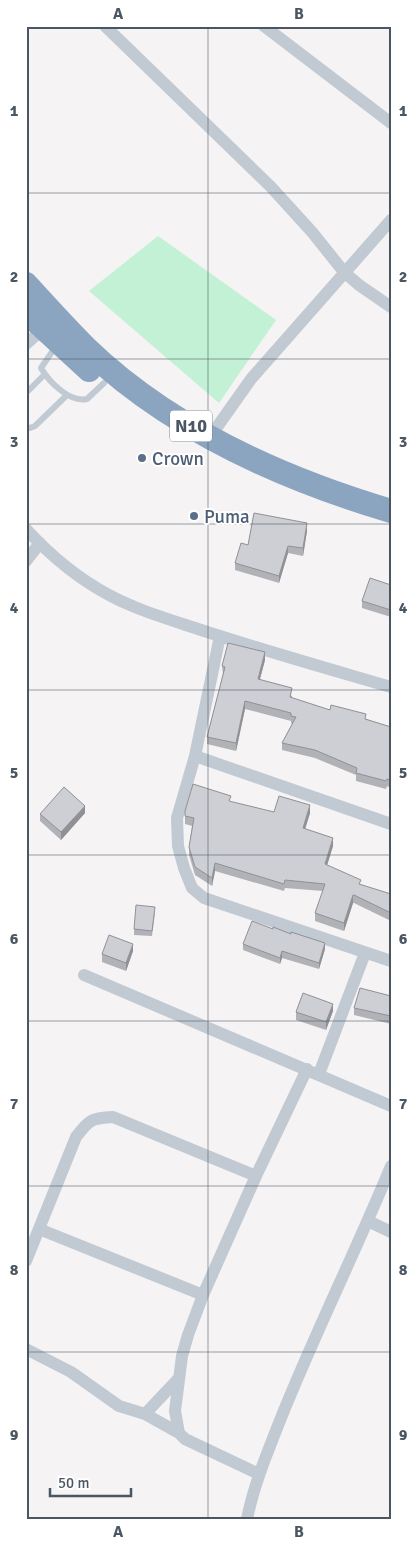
<svg xmlns="http://www.w3.org/2000/svg" width="417" height="1545" viewBox="0 0 417 1545" font-family="Signika,sans-serif">
<style>
.green{fill:#c3f1d5}
.lines{fill:none;stroke-linecap:round;stroke-linejoin:round}
.lane{stroke:#c1cad2;stroke-width:6}
.street{stroke:#c1cad2;stroke-width:12}
.highway{stroke:#8ba5c1;stroke-width:24}
.wall{fill:#b0b2b7}
.shaded-wall{fill:#909195}
.building{fill:#cdcfd5;stroke:#909195}
.grid{fill:none;stroke:#4a5661;stroke-width:1;stroke-opacity:0.55}
.service-dot{fill:#5c6f8a;stroke:#fff;stroke-width:2}
.labels{text-anchor:middle;stroke-width:4;stroke-linejoin:round;paint-order:stroke}
.shield{fill:#fff;stroke:#808990;stroke-width:1}
.shield-label{font-size:18px;font-weight:bold;fill:#4a5661}
.service-label{font-size:19px;fill:#4e5e75;stroke:#fff;text-anchor:start}
.neatline{fill:none;stroke:#4a5661;stroke-width:2}
.grid-label{font-size:16px;text-anchor:middle;font-weight:bold;fill:#4a5661}
</style>
<rect width="100%" height="100%" fill="#f5f3f3"/>
<path class="green" d="M158 236 276 320 219 403 89 291Z"/>
<g class="lines">
<path class="lane" d="M56 346 41 368C49 382 70 403 87 399L104 383
M26 393 45 374
M26 427 30 428 35 426 67 395"/>
<path class="street" d="M105 26 271 187 312 232 344 272 359 285 391 307
M264 26 391 123
M26 344 43 329
M210 437 251 379 391 220
M26 529C49 554 79 579 109 595 137 610 168 619 198 629 262 650 326 668 391 687
M26 561 40 543
M220 636 195 756 177 818 178 846 184 868 192 888 204 898 391 961
M195 756 391 824
M84 975 391 1106
M319 1074 365 953
M368 1221 391 1232
M39 1229 203 1295
M26 1261 76 1137C89 1120 91 1118 113 1117L256 1176
M26 1349 71 1372 119 1406 145 1414 179 1433
M145 1414 179 1378
M259 1474 185 1439 179 1433 175 1411 182 1356 188 1335 203 1295 256 1176 307 1069
M247 1519C254 1484 268 1451 281 1418 315 1333 356 1251 391 1166"/>
<path class="highway" d="M26 284C46 306 65 327 86 348 170 429 280 478 391 511
M26 312 89 370"/>
</g>
<path class="wall" d="M307 531 303 556 288 553 279 583 235 570V563L248 545Z
M391 585V617L362 608V601Z
M265 660 260 679 292 696V698L330 710 366 719 391 727V788L387 786 386 789 356 781V775L315 758 282 750V743L292 724 291 723V721L245 709 236 751 207 744V737L223 674 222 666Z
M231 802 274 812 310 813 305 829 333 846 327 865 361 885 391 894V921L354 903H353L344 931 315 921V913L323 891 285 888 284 891 215 871 212 886 195 875 189 855V847L192 826 185 824V811Z
M85 813 61 840 40 821V814Z
M155 912 152 936 134 935V929Z
M243 944 325 949 319 969 282 958 280 964 243 950Z
M133 951 126 971 102 962V954Z
M391 996V1024L354 1015V1008Z
M333 1011 326 1030 296 1020V1012Z"/>
<path class="shaded-wall" d="M307 523V531L303 556V548Z
M288 546V553L279 583V576Z
M265 652V660L258 686V679Z
M245 701V709L236 751V743Z
M310 805V813L303 836V828Z
M85 806V813L61 840V832Z
M333 838V846L325 872V864Z
M215 863V871L212 886V878Z
M353 895V903L344 931V923Z
M325 943V949L319 969V963Z
M133 944V951L126 971V963Z
M282 951V958L280 964V958Z
M333 1004V1011L326 1030V1022Z"/>
<path class="building" d="M254 513 307 523 303 548 288 546 279 576 235 563 241 543 248 545Z
M370 578 391 585V610L362 601Z
M228 643 265 652 258 679 292 688 290 697 330 710 331 705 366 714 365 719 391 727V780L387 779 386 781 356 773 357 768 315 750 282 743 296 717 291 716V713L245 701 236 743 207 737 225 667 222 666Z
M193 784 231 796 229 801 274 812 279 796 310 805 303 828 333 838 325 864 361 880 359 884 391 894V913L354 895H353L344 923 315 913 325 884 285 880 284 884 215 863 212 878 195 867 189 847 194 818 185 816V811Z
M64 787 85 806 61 832 40 814Z
M136 905 155 907 152 931 134 929Z
M252 921 273 929V927L291 934V932L325 943 319 963 282 951 280 958 243 944Z
M109 935 133 944 126 963 102 954Z
M360 988 391 996V1016L354 1008Z
M303 993 333 1004 326 1022 296 1012Z"/>
<path class="grid" d="M208 26V1519M26 193H391M26 359H391M26 524H391M26 690H391M26 855H391M26 1021H391M26 1186H391M26 1352H391"/>
<g class="service-dot">
<circle cx="142" cy="458" r="5"/>
<circle cx="194" cy="516" r="5"/>
</g>
<g class="labels">
<rect class="shield" x="170" y="410.5" width="42" height="31" rx="4"/>
<g class="shield-label">
<text x="191" y="432">N10</text>
</g>
<g class="service-label">
<text x="152" y="465">Crown</text>
<text x="204" y="523">Puma</text>
</g>
</g>
<rect width="417" height="1545" fill="none" stroke="#ffffff" stroke-width="55"/>
<path d="M50 1488v8h81v-8" fill="none" stroke="#4a5661" stroke-width="2.5"/>
<text x="58" y="1488" font-size="15" fill="#4a5661" stroke="#ffffff" stroke-width="4" paint-order="stroke">50 m</text>
<rect x="28" y="28" width="362" height="1490" class="neatline"/>
<g class="grid-label">
<text x="118" y="19">A</text>
<text x="299" y="19">B</text>
<text x="14" y="116">1</text>
<text x="403" y="116">1</text>
<text x="14" y="282">2</text>
<text x="403" y="282">2</text>
<text x="14" y="447">3</text>
<text x="403" y="447">3</text>
<text x="14" y="613">4</text>
<text x="403" y="613">4</text>
<text x="14" y="778">5</text>
<text x="403" y="778">5</text>
<text x="14" y="944">6</text>
<text x="403" y="944">6</text>
<text x="14" y="1109">7</text>
<text x="403" y="1109">7</text>
<text x="14" y="1275">8</text>
<text x="403" y="1275">8</text>
<text x="14" y="1440">9</text>
<text x="403" y="1440">9</text>
<text x="118" y="1537">A</text>
<text x="299" y="1537">B</text>
</g>
</svg>
